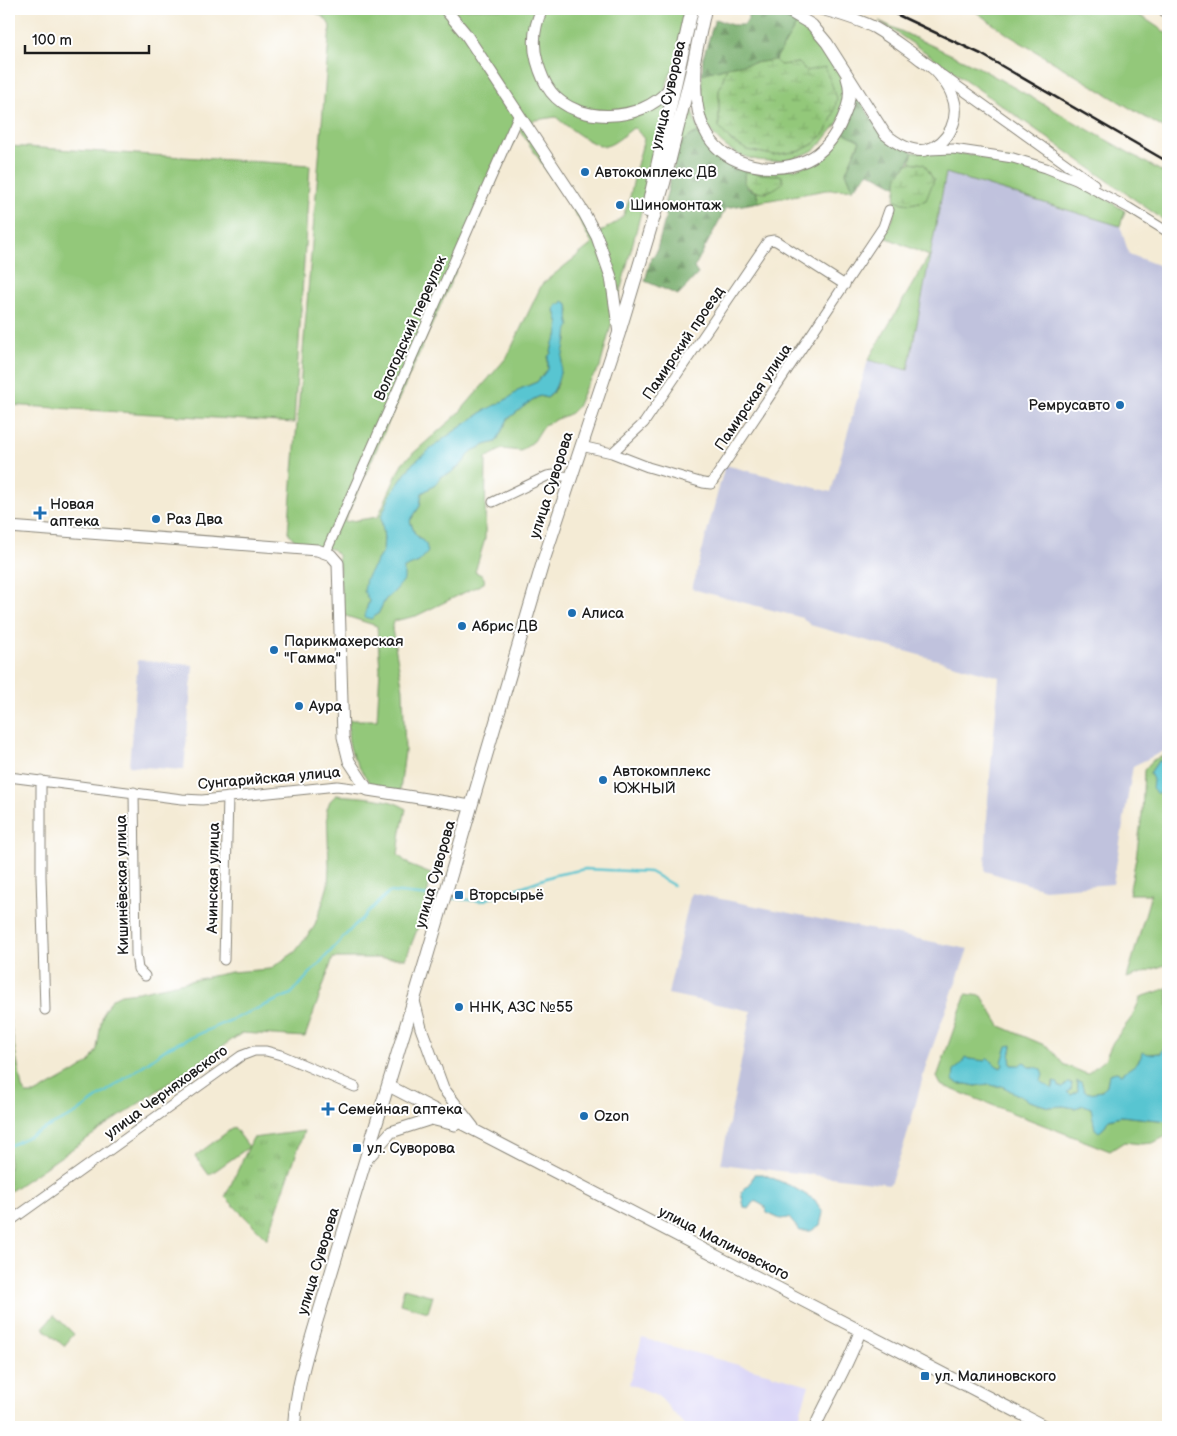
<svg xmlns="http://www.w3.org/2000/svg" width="1177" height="1436" viewBox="0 0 1177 1436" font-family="'Balsamiq Sans',sans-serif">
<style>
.built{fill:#dad6f7}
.industrial{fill:#c0c2dd}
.green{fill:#93c87a;stroke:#58724b;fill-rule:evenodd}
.forest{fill:url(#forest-firs);stroke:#496443}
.wetland{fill:url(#wetland-marsh);stroke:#58724b}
.park{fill:url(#park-tufts);stroke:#58724b}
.water{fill:#59c5d1;stroke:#3a7076}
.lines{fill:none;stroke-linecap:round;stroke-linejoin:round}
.stream{stroke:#59c5d1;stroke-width:2.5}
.minor-casing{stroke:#888478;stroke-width:11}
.tertiary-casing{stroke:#888478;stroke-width:13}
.secondary-casing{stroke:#888478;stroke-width:14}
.trunk-casing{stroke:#888478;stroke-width:16}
.minor{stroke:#fff;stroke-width:9}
.tertiary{stroke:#fff;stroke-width:11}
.secondary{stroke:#fff;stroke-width:12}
.trunk{stroke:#fff;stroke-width:14}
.rail{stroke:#1c1c1c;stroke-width:2.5}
.poi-dot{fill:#1f6fb2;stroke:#fff;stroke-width:2}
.labels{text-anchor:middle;stroke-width:4;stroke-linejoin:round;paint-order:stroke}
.street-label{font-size:15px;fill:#1c1c1c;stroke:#fff}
.poi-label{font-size:15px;fill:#1c1c1c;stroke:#fff;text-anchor:start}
</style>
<defs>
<pattern id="forest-firs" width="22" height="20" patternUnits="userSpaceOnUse" patternTransform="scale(1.25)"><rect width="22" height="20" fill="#76ac6a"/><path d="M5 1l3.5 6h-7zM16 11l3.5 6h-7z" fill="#608b56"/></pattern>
<pattern id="wetland-marsh" width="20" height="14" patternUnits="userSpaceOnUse" patternTransform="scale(1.25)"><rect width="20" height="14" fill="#93c87a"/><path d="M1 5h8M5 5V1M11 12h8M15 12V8" fill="none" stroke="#7eab69"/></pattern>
<pattern id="park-tufts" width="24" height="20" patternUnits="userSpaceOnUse" patternTransform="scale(1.25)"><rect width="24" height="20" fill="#93c87a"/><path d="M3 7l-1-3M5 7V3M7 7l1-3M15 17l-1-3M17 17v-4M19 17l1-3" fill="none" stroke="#7eab69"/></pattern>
</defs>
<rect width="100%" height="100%" fill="#fff"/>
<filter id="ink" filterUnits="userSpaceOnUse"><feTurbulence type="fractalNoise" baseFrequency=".02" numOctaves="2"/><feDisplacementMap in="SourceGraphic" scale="10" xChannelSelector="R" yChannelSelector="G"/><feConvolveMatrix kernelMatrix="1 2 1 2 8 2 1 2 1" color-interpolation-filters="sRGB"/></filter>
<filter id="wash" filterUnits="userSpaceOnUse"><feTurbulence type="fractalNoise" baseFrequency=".0096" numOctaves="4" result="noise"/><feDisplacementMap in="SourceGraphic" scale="20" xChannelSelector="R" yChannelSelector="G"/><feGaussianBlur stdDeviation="1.12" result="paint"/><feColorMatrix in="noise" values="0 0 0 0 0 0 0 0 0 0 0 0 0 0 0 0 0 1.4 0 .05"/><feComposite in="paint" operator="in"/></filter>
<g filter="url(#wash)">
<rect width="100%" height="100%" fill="#f4ebd5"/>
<path class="built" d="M642 1338 809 1385 796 1427H686L658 1395 629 1384Z"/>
<path class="industrial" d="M945 173 1072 209 1120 226 1129 254 1168 269V749L1133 766 1113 884 1044 889 985 871 988 799 999 677 810 625 803 618 692 589 725 465 831 492 868 360 908 370Z
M138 660 193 665 184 770 129 766Z
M691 893 968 949 927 1062 906 1139 890 1184 721 1164 751 1011 668 994Z"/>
<path class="green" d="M310 9H683L684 18 677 59 668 80 663 105 667 108 639 220 600 367 586 386 577 407 571 413 544 425 534 441 521 451 502 449 486 458 485 539 475 572C480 574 486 576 484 583L416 616 394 621 392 629 403 690 405 751 400 791 372 786C356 763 345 750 349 720H377L380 669 377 626 343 615 338 555 332 549 298 545 288 532 330 26 326 19ZM556 117C565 125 594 148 606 146 615 144 625 134 633 128L636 129 644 139 637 165 629 201 623 216 615 223 596 234 527 126 535 120ZM519 129 579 219 592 244 542 284 507 357 458 414 402 463 378 517 344 522ZM561 304H568L569 312 567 318V341L564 345 560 373 557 379 558 384 551 395 547 398 540 396 532 400 508 419 496 442 485 445 472 451 462 464 449 474 441 476 435 485 422 493 420 506 410 521 415 534 426 544 419 562 404 567 395 591 385 600 378 614 364 617 369 601 367 578 383 551 384 538 381 517 446 437 484 411 509 398 520 389 537 382 548 369V357L551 353 553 343 557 337 559 325 555 310 557 305Z
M972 9H1125L1144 18 1168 34V131L1010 36Z
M879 21 978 67 1168 175V223L940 62Z
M798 22C813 37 827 49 837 68 845 84 847 104 839 120 837 125 832 130 828 135 823 142 816 150 808 153 774 169 728 162 708 126 700 111 702 91 702 74L727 67 719 91V127L730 140 747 150 773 155 800 151 815 143 806 71 799 63 780 65 775 60Z
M691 108 699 132 692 135 679 145 687 110Z
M843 132 860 140 846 172 853 189 826 190 759 202 756 192 767 193 779 175 759 174 745 171 746 168 795 169 816 162 832 150Z
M9 146 310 165 294 423 9 405Z
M913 152 958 153 1011 161 1062 177 1102 196 1125 211 1120 226 946 173 908 370 868 360 929 256 883 236 893 219 895 199C906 206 914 204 926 200L924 164 910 162Z
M1168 753V761H1158L1150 773 1161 790 1168 797V964L1127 978 1151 894H1129L1136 858 1142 814 1144 770 1153 760Z
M336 795C355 797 392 797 406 809L401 831 398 855 411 866 431 874 424 912 406 958H333L305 1037 242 1033 9 1192V1016L22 1088 26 1094H35L73 1073 90 1062 97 1049 101 1022 104 1011 113 998 121 994 138 992 231 972 270 969 295 952 314 927 322 905 328 885 329 866 327 809 330 801Z
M1168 988V1047L1163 1049 1161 1053 1149 1054 1141 1057 1136 1064 1122 1074 1116 1072 1108 1079 1107 1085 1102 1091 1089 1093 1084 1091 1081 1082 1077 1081 1078 1090 1077 1092 1071 1095 1066 1092 1071 1090 1072 1083 1064 1088 1059 1087 1053 1083 1052 1089C1040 1084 1039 1078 1035 1067L1011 1065 1010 1057 1012 1046 1001 1068 985 1061 968 1059 959 1084H966L976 1086 988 1084 994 1086H1002L1029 1101 1049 1107 1063 1106 1075 1108 1084 1105 1091 1108 1095 1129H1103L1109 1119 1121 1116 1168 1121V1135L1153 1143 1141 1144 1124 1142 1110 1151 941 1085 937 1077 966 994 982 996 1000 1026 1049 1047 1063 1064 1087 1074 1105 1059 1113 1042 1132 1017 1141 997Z
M234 1127 249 1147 209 1175 195 1156Z
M404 1288 433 1296 428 1312 400 1304Z
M54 1315 74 1334 64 1346 43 1328Z"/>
<path class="forest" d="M748 9C771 9 780 6 798 22L775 60 727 67 702 74 703 58 715 19 732 25H744L748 19Z
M858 96 878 129 913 152C908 167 899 170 896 186L869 172 853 189 846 172 860 141 843 132 853 106 854 97Z
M699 132C714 155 720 160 746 168L744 177 747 188 756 192 759 202 726 208 694 268 698 274 678 295 645 281 651 259 656 253 666 216 663 209 679 145 692 135Z"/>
<path class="wetland" d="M775 60 780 65 799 63 806 71 825 67 837 98 833 116 826 131 815 143 800 151 773 155 747 150 730 140 719 127V91L727 67Z
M910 162 924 164 934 180 926 200C914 204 906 206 895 199L898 175Z
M745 171 759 174 779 175 782 176 783 182C771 194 756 197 744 183Z"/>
<path class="park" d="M304 1131 267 1239 225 1197 253 1138Z"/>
<path class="water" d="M563 301 568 304C569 312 567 318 570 326 566 331 568 336 566 341 560 359 563 385 547 398L540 396 532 400 508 419 496 442 485 445 472 451 462 464 449 474 441 476 435 485 422 493 420 506 410 521 415 534 426 544 428 552 419 562 404 568V580L395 591 385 600 378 614 371 619 364 617 369 601 364 591 366 578 383 551 384 538 381 517 391 494 413 463 446 437 484 411 509 398 520 389 537 382 548 369V357L551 353 553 343 557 337 559 325 555 310 557 305 561 304Z
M1158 761H1168V797L1161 790 1157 794 1152 789 1153 780 1150 773Z
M1012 1045 1010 1057 1011 1065H1020L1023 1062 1026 1063 1029 1067H1035L1041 1069 1043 1074 1041 1082 1052 1089 1054 1085 1053 1082 1058 1083 1059 1087 1063 1088 1068 1083H1072L1071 1090 1067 1092 1071 1095 1077 1092 1078 1090 1077 1081 1081 1082 1084 1091 1089 1093 1102 1091 1107 1085 1109 1074 1116 1072 1122 1074C1130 1067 1141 1064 1142 1052L1149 1054 1161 1053 1163 1049 1168 1047V1121L1121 1116 1109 1119 1103 1129 1099 1132 1095 1129 1091 1108 1084 1105 1075 1108 1063 1106 1049 1107 1029 1101 1002 1086H994L988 1084 976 1086 966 1084H959L953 1081 954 1070 961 1065 965 1057 969 1059 985 1061 988 1058 997 1066 1001 1068 1003 1065 1002 1062 1007 1046Z
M754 1174H763L791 1186 815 1200 823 1213 820 1225 811 1231H800L789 1218 780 1219 767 1213 764 1206 755 1201 749 1209 744 1207 741 1192 750 1184Z"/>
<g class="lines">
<path class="stream" d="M448 898 481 901 555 875 585 869 650 872 673 885
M9 1146 75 1114 169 1047 291 994 353 927 389 892 440 897"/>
</g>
</g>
<g filter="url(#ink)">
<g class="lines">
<g class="minor-casing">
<path id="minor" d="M942 75 1094 184
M929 150 953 149 1013 158 1046 168 1076 180 1129 208 1168 232
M581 446 612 453 648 467 703 483 711 484 883 227 889 210
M612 453 644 423 768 241 774 240 778 242 845 285
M493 502 547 476 554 475 571 477
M326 552 519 114
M9 777 182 799 202 800 337 786 368 790
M41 780V876L45 1010
M134 792 136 954 138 969 145 976
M224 960 228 797
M9 1222 241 1056 254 1051H266L281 1055 355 1087"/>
</g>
<g class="tertiary-casing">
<path id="tertiary" d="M445 9 465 33 584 213 597 237 611 277 619 333
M542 9C534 26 532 43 537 61 540 72 544 83 551 92 577 125 642 122 668 90 671 86 672 81 674 76
M785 9 812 25 827 43 885 134C896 143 911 153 926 150 950 144 961 116 952 95 950 88 940 75 935 70 929 65 922 61 916 56 903 47 889 36 875 28 858 19 839 14 821 9
M696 66C695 90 695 115 708 136 727 167 775 175 807 160 824 152 836 135 843 118 849 105 852 92 847 78
M9 527 317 550 331 555 338 563 343 737 349 761 368 790 471 806
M414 1001 421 1028 443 1088 473 1127
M389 1086 1046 1427
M366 1160 391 1132 431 1119 455 1125
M815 1427C829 1395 849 1365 860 1331"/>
</g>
<g class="secondary-casing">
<path id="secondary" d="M647 211 692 9
M294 1427C296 1385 310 1343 322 1303L425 963 543 562 619 333 664 183 693 66 705 9"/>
</g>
<g class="trunk-casing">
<path id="trunk" d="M1165 9 1168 11"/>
</g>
<use href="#minor" class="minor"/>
<use href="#tertiary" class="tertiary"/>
<use href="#secondary" class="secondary"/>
<use href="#trunk" class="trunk"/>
<path class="rail" d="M885 9 981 54 1168 162"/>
</g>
</g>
<g class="poi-dot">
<circle cx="585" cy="172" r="5"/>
<circle cx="620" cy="205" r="5"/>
<circle cx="1120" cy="405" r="5"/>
<path d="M37.5 505.5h5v5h5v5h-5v5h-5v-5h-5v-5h5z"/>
<circle cx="156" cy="519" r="5"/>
<circle cx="572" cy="613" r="5"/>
<circle cx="462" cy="626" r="5"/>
<circle cx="274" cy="650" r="5"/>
<circle cx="299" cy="706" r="5"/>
<circle cx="603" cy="780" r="5"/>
<rect x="454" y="890" width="10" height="10" rx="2.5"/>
<circle cx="459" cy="1007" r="5"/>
<path d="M325.5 1101.5h5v5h5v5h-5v5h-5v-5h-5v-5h5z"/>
<circle cx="584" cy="1116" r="5"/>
<rect x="352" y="1143" width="10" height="10" rx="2.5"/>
<rect x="920" y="1371" width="10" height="10" rx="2.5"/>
</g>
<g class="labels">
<g class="street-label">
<text transform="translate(668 95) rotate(-77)" y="5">улица Суворова</text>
<text transform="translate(410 328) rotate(-66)" y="5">Вологодский переулок</text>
<text transform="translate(683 343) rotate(-56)" y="5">Памирский проезд</text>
<text transform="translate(753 397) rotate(-56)" y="5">Памирская улица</text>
<text transform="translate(551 485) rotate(-72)" y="5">улица Суворова</text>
<text transform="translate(269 778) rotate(-5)" y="5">Сунгарийская улица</text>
<text transform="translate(435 874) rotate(-74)" y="5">улица Суворова</text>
<text transform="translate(213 878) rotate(-89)" y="5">Ачинская улица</text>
<text transform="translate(122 885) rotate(-91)" y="5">Кишинёвская улица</text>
<text transform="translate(166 1092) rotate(-36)" y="5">улица Черняховского</text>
<text transform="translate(724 1243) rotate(27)" y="5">улица Малиновского</text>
<text transform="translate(318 1261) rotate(-73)" y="5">улица Суворова</text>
</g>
<g class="poi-label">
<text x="595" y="177">Автокомплекс ДВ</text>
<text x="630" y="210">Шиномонтаж</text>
<text x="1110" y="410" text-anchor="end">Ремрусавто</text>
<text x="50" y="509">Новая<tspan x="50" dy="17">аптека</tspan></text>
<text x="166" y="524">Раз Два</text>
<text x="582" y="618">Алиса</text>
<text x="472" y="631">Абрис ДВ</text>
<text x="284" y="646">Парикмахерская<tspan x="284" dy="17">"Гамма"</tspan></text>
<text x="309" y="711">Аура</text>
<text x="613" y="776">Автокомплекс<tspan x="613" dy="17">ЮЖНЫЙ</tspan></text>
<text x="469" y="900">Вторсырьё</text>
<text x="469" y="1012">ННК, АЗС №55</text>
<text x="338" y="1114">Семейная аптека</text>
<text x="594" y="1121">Ozon</text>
<text x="367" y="1153">ул. Суворова</text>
<text x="935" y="1381">ул. Малиновского</text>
</g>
</g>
<rect width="1177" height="1436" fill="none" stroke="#fff" stroke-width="30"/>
<path d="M25 45v8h124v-8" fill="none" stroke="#1c1c1c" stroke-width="2.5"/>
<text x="32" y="45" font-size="15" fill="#1c1c1c" stroke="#ffffff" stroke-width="4" paint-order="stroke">100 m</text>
</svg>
